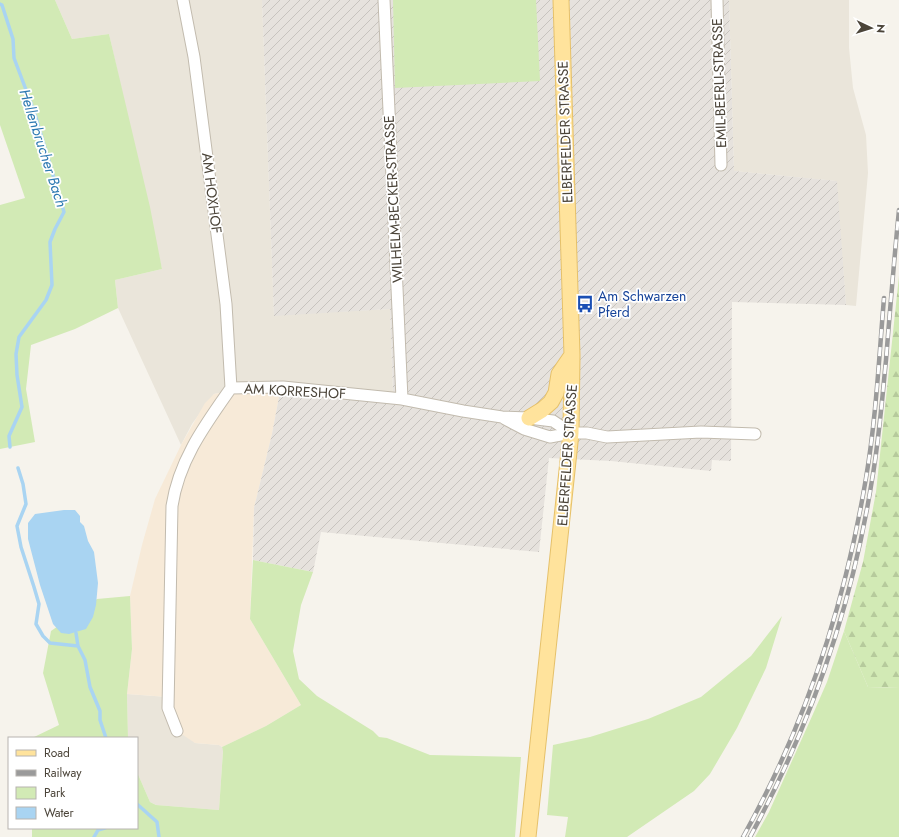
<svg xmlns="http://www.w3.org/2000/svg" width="899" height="837" viewBox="0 0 899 837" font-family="Jost,sans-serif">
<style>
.residential{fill:#eae5da}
.commercial{fill:#f7ead8}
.industrial{fill:url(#industrial-furrows)}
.green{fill:#d2eab5}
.forest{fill:url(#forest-firs)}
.water{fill:#a9d4f2}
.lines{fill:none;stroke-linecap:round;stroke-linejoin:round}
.stream{stroke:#a9d4f2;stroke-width:3.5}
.minor-casing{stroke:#c2bbae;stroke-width:13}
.major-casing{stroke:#e6c16a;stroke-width:17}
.minor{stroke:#fff;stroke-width:11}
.major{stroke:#ffe39c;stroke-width:15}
.rail-casing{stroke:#9a9a9a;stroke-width:4.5}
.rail{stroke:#fff;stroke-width:3;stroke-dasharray:9;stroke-linecap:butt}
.labels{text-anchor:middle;stroke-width:3.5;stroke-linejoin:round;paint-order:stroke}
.street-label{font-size:14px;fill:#4b4439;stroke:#fff}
.transit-label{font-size:14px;fill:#164399;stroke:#fff;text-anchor:start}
.water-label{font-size:15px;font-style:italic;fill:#2e7ab2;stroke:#fff}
</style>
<defs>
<pattern id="industrial-furrows" width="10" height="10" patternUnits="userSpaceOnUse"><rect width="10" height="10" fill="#e6e2dd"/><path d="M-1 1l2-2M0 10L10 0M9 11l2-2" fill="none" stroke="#c7c3be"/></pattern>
<pattern id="forest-firs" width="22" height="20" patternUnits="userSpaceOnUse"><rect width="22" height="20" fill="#d2eab5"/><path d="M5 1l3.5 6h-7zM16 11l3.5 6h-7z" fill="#b6ca9c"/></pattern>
</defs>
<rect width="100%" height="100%" fill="#f6f3ec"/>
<path class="residential" d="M55 0H262L274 315 390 309 393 393 282 381 214 394 192 424 181 445 118 308 115 280 162 269 109 34 72 39Z
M729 0H849V48L853 88 866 135 868 173 856 306 846 305 836 181 734 171Z
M127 694 168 697 195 743 219 745 222 747 223 750 219 810 156 805 150 802 137 772V738H128Z"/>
<path class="commercial" d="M282 381 272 434 254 508 250 619 301 705 266 726 222 747 219 745 195 743 177 731 168 697 127 694 132 649 130 596 142 545 155 499 181 445 205 403 214 394Z"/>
<path class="industrial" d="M262 0H729L734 171 837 181 846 305 732 302 731 461 712 460 711 471 611 461 549 458 539 552 321 532 313 572 253 560 254 508 272 434 282 381 393 392 390 309 274 316Z"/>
<path class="green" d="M0 0H55L72 39 109 34 150 207 162 269 115 280 118 308 75 329 31 345 26 389 35 442 0 449V205L25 198 0 125Z
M393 0H536L540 81 395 88Z
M253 560 313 572 301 605 293 651 299 679 317 696 373 731 379 737 387 738 430 755 521 757 515 837H32V828H137V772L150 802 156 805 219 810 223 751 222 747 266 726 301 705 250 619Z
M130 596 132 649 127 694 128 738H32L59 725 43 673 51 631 97 599Z
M782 616 766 668 737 728 710 774 694 791 627 837H565L568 817 547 815 553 745 590 737 648 719 701 697 751 656Z
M844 631 868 687 899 688V837H755L769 812 813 714 827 682Z"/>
<path class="forest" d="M899 276V688L868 687 844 631 863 562 876 492Z"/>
<path class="water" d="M64 510H75L80 516V522L84 526 88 541 94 552 98 583 96 605 93 617 86 629 69 634 61 633 53 624 40 585 28 539V523L35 514Z"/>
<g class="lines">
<path class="stream" d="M0 4 2 5 13 39 14 58 34 111 64 212 55 229 50 242 52 285 46 300 19 337 16 354 17 375 22 407 9 436 10 447
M18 468 23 484 26 504 17 526 21 547 34 587 39 604 36 624 43 636 50 643 78 646 85 660 90 687 100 711V720L106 738
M76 633 78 646
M137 804 157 822 159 837
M94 837 98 830 105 828"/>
<g class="minor-casing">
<path id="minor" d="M183 0 194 57 226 304 231 388
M384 0 402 399
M717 0 721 165
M231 388 283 387 402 399 463 411 502 417 529 418 553 421 571 433
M505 419 524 429 550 437 571 433H587L607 437 701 432 755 434
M177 731 168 708 172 506C179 460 205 425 231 388"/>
</g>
<g class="major-casing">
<path id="major" d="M529 418 542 410 551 402 556 393 559 374 572 355
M528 837 571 433 572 355 561 0"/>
</g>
<use href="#minor" class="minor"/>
<use href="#major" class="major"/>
<g class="rail-casing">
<path id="rail" d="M743 837C805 726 845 604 866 478 876 419 879 358 884 298
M750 837C811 725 852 606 872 480 879 440 882 400 886 360 890 310 894 260 899 210"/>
</g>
<use href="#rail" class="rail"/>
</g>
<defs>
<g id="bus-bare" transform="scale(1.38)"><path d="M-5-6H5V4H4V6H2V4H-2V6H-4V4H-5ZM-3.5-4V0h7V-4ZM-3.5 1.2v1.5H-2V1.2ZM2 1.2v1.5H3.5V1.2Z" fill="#1a4fb4" stroke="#fff" stroke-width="2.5" paint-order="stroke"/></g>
</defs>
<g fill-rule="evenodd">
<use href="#bus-bare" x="585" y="304"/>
</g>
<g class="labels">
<g class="street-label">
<text transform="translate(719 83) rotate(-92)" y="5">EMIL-BEERLI-STRASSE</text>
<text transform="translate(565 132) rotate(-92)" y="5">ELBERFELDER STRASSE</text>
<text transform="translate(212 193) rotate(83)" y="5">AM HOXHOF</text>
<text transform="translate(393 199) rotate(-93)" y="5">WILHELM-BECKER-STRASSE</text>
<text transform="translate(295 391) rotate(3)" y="5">AM KORRESHOF</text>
<text transform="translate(567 455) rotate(-86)" y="5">ELBERFELDER STRASSE</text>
</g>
<g class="transit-label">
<text x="598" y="301">Am Schwarzen<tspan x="598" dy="16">Pferd</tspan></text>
</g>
<g class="water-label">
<text transform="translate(43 148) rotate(72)" y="5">Hellenbrucher Bach</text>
</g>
</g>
<rect x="8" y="737" width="130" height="92" fill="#ffffff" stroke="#b7b4b0"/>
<rect x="16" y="750" width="20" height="6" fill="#ffe39c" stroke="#b7b4b0"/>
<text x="44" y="757" font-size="12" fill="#4b4439">Road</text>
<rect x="16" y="770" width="20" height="6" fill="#9a9a9a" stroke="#b7b4b0"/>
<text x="44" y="777" font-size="12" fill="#4b4439">Railway</text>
<rect x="16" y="787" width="20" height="12" fill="#d2eab5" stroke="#b7b4b0"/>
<text x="44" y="797" font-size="12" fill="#4b4439">Park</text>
<rect x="16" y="807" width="20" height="12" fill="#a9d4f2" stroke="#b7b4b0"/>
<text x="44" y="817" font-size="12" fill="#4b4439">Water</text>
<g transform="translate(871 28) rotate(94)" stroke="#ffffff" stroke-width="3" paint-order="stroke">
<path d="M0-3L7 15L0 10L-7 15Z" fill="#4b4439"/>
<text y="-6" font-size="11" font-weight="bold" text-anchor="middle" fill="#4b4439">N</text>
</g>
</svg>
